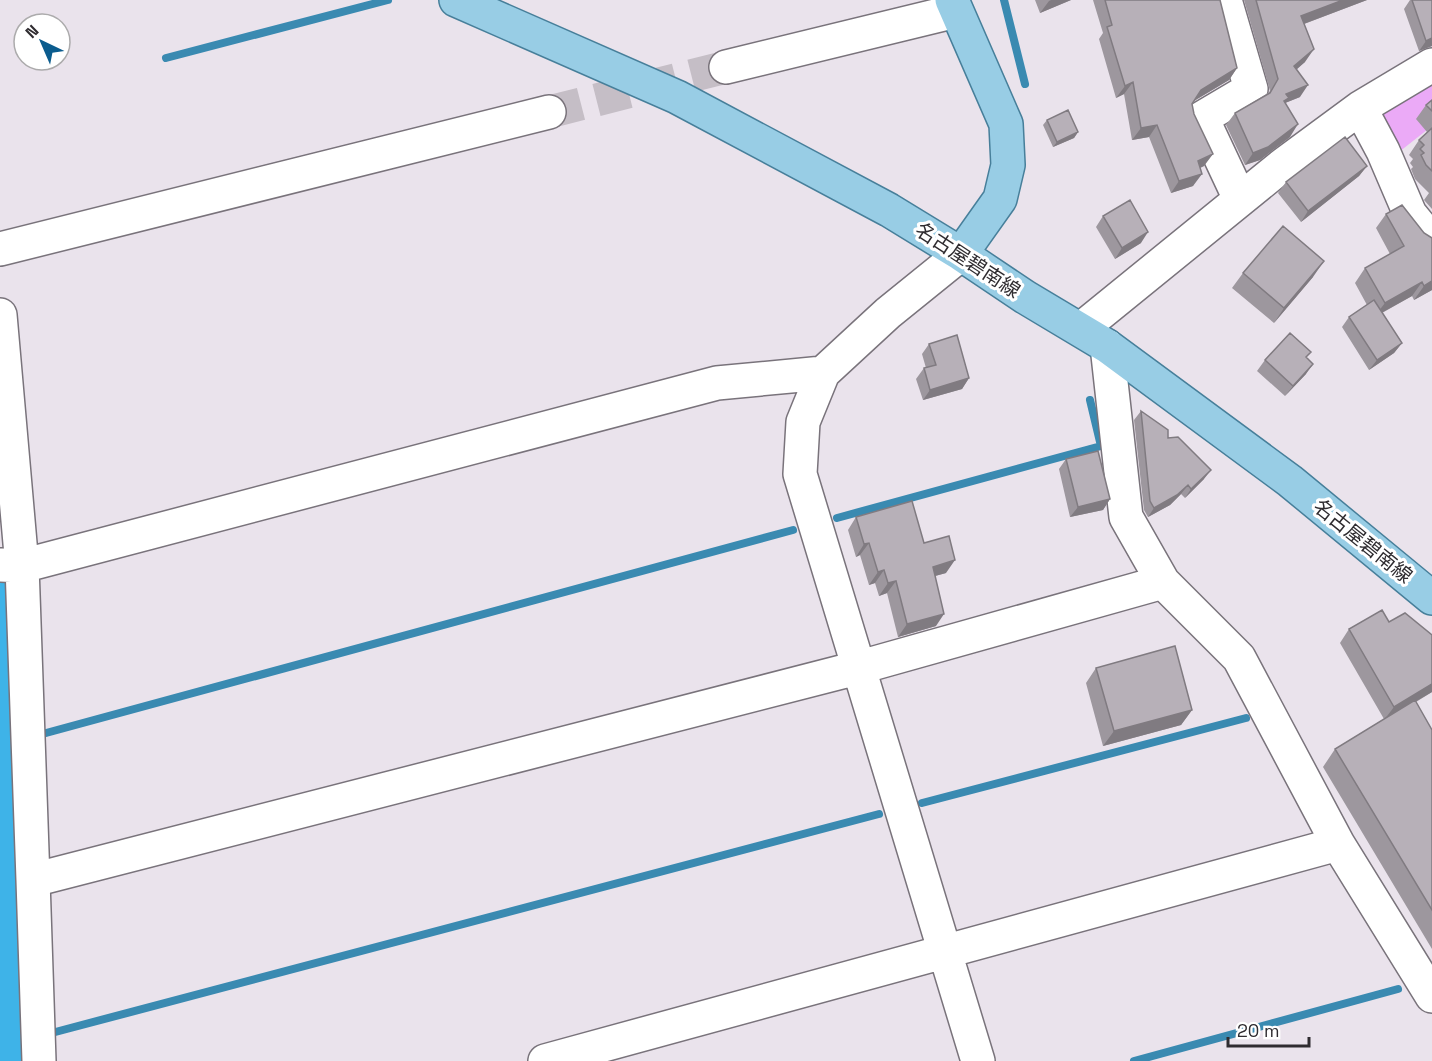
<svg xmlns="http://www.w3.org/2000/svg" width="1432" height="1061" viewBox="0 0 1432 1061" font-family="'Space Grotesk','Noto Sans JP',sans-serif">
<style>
.green{fill:#ebaaf7}
.lines{fill:none;stroke-linecap:round;stroke-linejoin:round}
.stream{stroke:#3a8ab1;stroke-width:8}
.river{stroke:#3eb3e8;stroke-width:50}
.minor-tunnel{stroke:#c5bec6;stroke-width:33;stroke-dasharray:33 16;stroke-linecap:butt}
.minor-casing{stroke:#79737b;stroke-width:36}
.major-casing{stroke:#477f9a;stroke-width:36}
.minor{stroke:#fff;stroke-width:33}
.major{stroke:#98cde5;stroke-width:33}
.wall{fill:#9d979e}
.shaded-wall{fill:#807b81}
.building{fill:#b7b0b8;stroke:#807b81;stroke-width:1.5}
.labels{text-anchor:middle;stroke-width:6;stroke-linejoin:round;paint-order:stroke}
.street-label{font-size:20px;fill:#2f2c30;stroke:#fff}
</style>
<rect width="100%" height="100%" fill="#eae3ec"/>
<path class="green" d="M1432 80V126L1399 152 1377 113Z"/>
<g class="lines">
<path class="stream" d="M1004 0 1025 84
M166 58 388 0
M837 518 1101 446 1090 400
M35 736 793 530
M4 744 20 740
M922 803 1246 718
M44 1035 879 814
M11 1043 31 1038
M1134 1061 1398 989"/>
<path class="river" d="M0 606 12 1061"/>
<path class="minor-tunnel" d="M549 112 726 67"/>
<g class="minor-casing">
<path id="minor" d="M1225 0 1251 89 1202 118 1240 199
M726 67 956 11
M1360 108 1383 151 1410 214 1428 236 1432 237
M0 249 549 112
M961 254 888 313 823 373 803 422 800 474 978 1061
M0 315 22 566 1 565
M1081 329 1284 164 1360 108 1432 65
M1107 346 1126 517 1163 582
M33 880 22 566 717 383 823 373
M39 1061 33 880 857 668 1163 582 1239 658 1338 844 1432 996
M545 1061 1338 844"/>
</g>
<g class="major-casing">
<path id="major" d="M456 0 677 97 889 210 961 254 1025 297 1107 346 1290 481 1432 598
M952 0 1006 124 1008 165 1000 199 961 254"/>
</g>
<use href="#minor" class="minor"/>
<use href="#major" class="major"/>
</g>
<path class="wall" d="M1035 0H1071L1040 13Z
M1093 0H1220L1237 68 1229 80 1194 101 1192 104 1204 166 1200 168 1193 186 1171 193 1149 137 1132 140 1124 94 1116 98 1099 39 1103 33Z
M1244 0H1367L1304 24 1305 62 1296 69 1300 97 1285 103 1290 137 1260 160 1245 165 1226 125 1235 113 1268 93 1270 91Z
M1410 0H1432V46L1419 51 1404 9Z
M1432 100V209L1424 200 1429 193 1415 179 1411 169 1413 167 1410 163 1413 159 1409 155 1419 140 1427 132 1416 119 1426 105Z
M1047 120 1078 132 1074 138 1053 147 1043 125Z
M1367 166 1359 176 1301 222 1278 193 1286 182Z
M1386 214 1424 233 1432 290 1414 300 1412 296 1382 313 1402 343 1394 353 1369 370 1342 327 1349 317 1367 305 1355 283 1365 268 1390 254 1376 228Z
M1103 216 1141 243 1115 259 1096 227Z
M1243 273 1313 277 1274 323 1232 288Z
M929 344 969 378 962 389 923 400 916 379 924 368H926L922 354Z
M1307 358 1306 374 1285 396 1257 371 1265 360Z
M1141 411 1168 438 1204 479 1185 498 1181 494 1170 505 1148 517 1144 510 1134 420Z
M1066 459 1110 499 1103 510 1070 517 1059 469Z
M856 517 924 543 946 573 935 576 936 626 898 637 887 593 879 596 875 583 869 585 860 555 856 557 848 530Z
M1349 629 1432 635V692L1416 702 1432 730V949L1323 767 1335 749 1384 719 1340 643Z
M1096 668 1192 710 1181 725 1103 746 1086 683Z"/>
<path class="shaded-wall" d="M1051 0H1071L1040 13 1049 1Z
M1343 0H1367L1293 28 1301 16Z
M1432 38V46L1419 51 1426 41Z
M1314 49 1305 62 1286 79 1294 66Z
M1237 68 1229 80 1192 102 1201 90Z
M1133 82 1124 94 1116 98 1125 86Z
M1308 85 1300 97 1285 103 1280 110 1286 94Z
M1298 124 1290 137 1260 160 1245 165 1253 153Z
M1157 125 1149 137 1132 140 1141 128Z
M1078 132 1074 138 1053 147 1057 142Z
M1213 154 1204 166 1189 173 1198 161Z
M1367 166 1359 176 1301 222 1308 211Z
M1202 174 1193 186 1171 193 1179 181Z
M1148 232 1141 243 1115 259 1122 248Z
M1324 261 1313 277 1274 323 1284 308Z
M1432 281V290L1414 300 1424 286Z
M1422 282 1412 296 1374 317 1385 303Z
M1402 343 1394 353 1369 370 1377 360Z
M1313 364 1306 374 1285 396 1293 386Z
M969 378 962 389 923 400 930 390Z
M1211 470 1204 479 1185 498 1191 489Z
M1188 485 1181 494 1170 505 1148 517 1154 508Z
M1110 499 1103 510 1070 517 1078 507Z
M869 543 860 555 856 557 864 544Z
M955 560 946 573 924 579 933 567Z
M884 570 875 583 869 585 878 572Z
M896 581 887 593 879 596 888 583Z
M944 614 936 626 898 637 907 624Z
M1432 684V692L1384 720 1394 707Z
M1192 710 1181 725 1103 746 1114 731Z"/>
<path class="building" d="M1105 0H1220L1237 68 1201 90 1192 104 1194 114 1213 154 1198 161 1202 174 1179 181 1157 125 1141 128 1133 82 1125 86 1107 27 1112 25Z
M1256 0H1343L1301 16 1314 49 1294 66 1308 85 1286 94 1289 98 1284 101 1298 124 1268 147 1253 153 1235 113 1270 93 1278 79Z
M1412 0H1432V38L1426 41Z
M1432 100V111L1426 105Z
M1068 110 1078 132 1057 142 1047 120Z
M1432 128V171L1426 165 1421 155 1424 153 1420 149 1424 145 1419 140Z
M1345 137 1367 166 1308 211 1286 182Z
M1130 200 1148 232 1122 248 1103 216Z
M1402 205 1424 233 1432 238V281L1424 286 1422 282 1385 303 1365 268 1404 246 1386 214Z
M1283 226 1324 261 1284 308 1243 273Z
M1374 300 1402 343 1377 360 1349 317Z
M1290 333 1311 352 1306 357 1313 364 1293 386 1265 360Z
M957 335 969 378 930 390 924 368 936 365 929 344Z
M1141 411 1168 430V438L1178 437 1211 470 1191 489 1188 485 1177 495 1154 508 1150 501Z
M1098 451 1110 499 1078 507 1066 459Z
M912 501 924 543 949 536 955 560 933 567 944 614 907 624 896 581 888 583 884 570 878 572 869 543 864 544 856 517Z
M1382 610 1389 622 1405 613 1432 635V684L1394 707 1349 629Z
M1175 646 1192 710 1114 731 1096 668Z
M1415 700 1432 730V910L1335 749Z"/>
<g class="labels">
<g class="street-label">
<text transform="translate(968 260) rotate(33)" y="7">名古屋碧南線</text>
<text transform="translate(1363 541) rotate(39)" y="7">名古屋碧南線</text>
</g>
</g>
<g transform="translate(42 42) rotate(316)"><circle r="28" fill="#ffffff" stroke="#acabac" stroke-width="1.5"/>
<path d="M0-4.5L10 22L0 15L-10 22Z" fill="#0b5c8e"/>
<text y="-9" font-size="16" font-weight="bold" text-anchor="middle" fill="#2f2c30">N</text>
</g>
<path d="M1228 1037v9h81v-9" fill="none" stroke="#2f2c30" stroke-width="3"/>
<text x="1237" y="1037" font-size="18" fill="#2f2c30" stroke="#ffffff" stroke-width="4.5" paint-order="stroke">20 m</text>
</svg>
